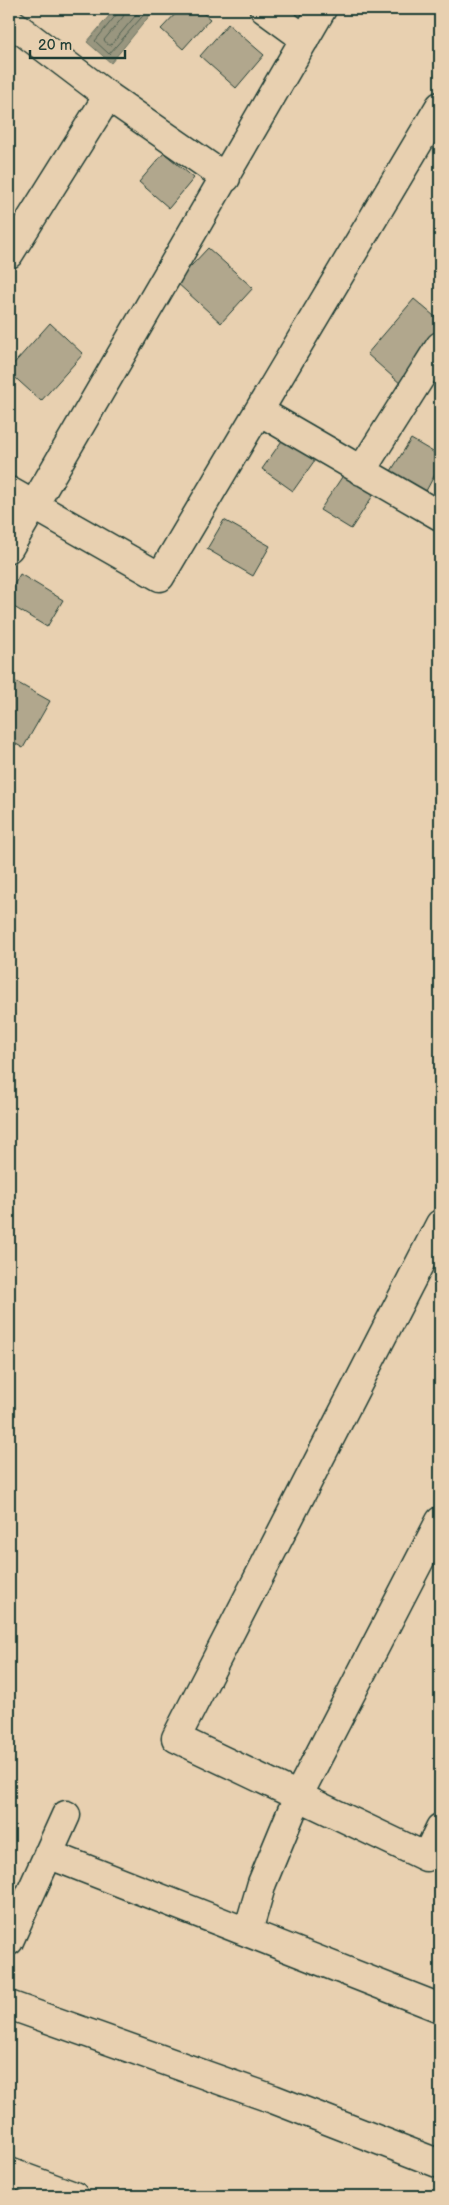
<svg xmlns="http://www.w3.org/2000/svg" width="449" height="2205" viewBox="0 0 449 2205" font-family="'Balsamiq Sans',sans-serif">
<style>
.water{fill:#99967f;stroke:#687261}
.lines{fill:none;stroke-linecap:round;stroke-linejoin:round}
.shore{stroke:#506152;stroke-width:1}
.building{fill:#b1a78d;stroke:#1f3d34}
.minor-casing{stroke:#1f3d34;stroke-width:31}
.minor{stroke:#e8d0b0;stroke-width:28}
</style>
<rect width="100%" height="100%" fill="#e8d0b0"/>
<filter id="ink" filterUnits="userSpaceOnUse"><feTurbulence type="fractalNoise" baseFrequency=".02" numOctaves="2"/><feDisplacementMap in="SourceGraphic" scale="10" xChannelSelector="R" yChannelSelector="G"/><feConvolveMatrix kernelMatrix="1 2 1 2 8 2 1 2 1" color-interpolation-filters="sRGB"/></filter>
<g filter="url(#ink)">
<path class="water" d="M115 9H155L111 63 87 42Z"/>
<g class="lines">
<path class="shore" d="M118 9 117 14 95 41 109 54 149 9
M125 9 123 17 104 40 108 45H111L141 9"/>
</g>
<path class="building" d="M180 9H198L210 19 183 49 161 29Z
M228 24 264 55 236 88 200 56Z
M164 153 194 178 169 208 139 182Z
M208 248 253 288 221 323 176 282Z
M414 299 440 321V340L402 385 367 354Z
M50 323 83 354 41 401 9 372V369Z
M286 435 317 457 293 491 262 469Z
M411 439 440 456V465L426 491 391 471Z
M344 474 374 494 351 529 320 510Z
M224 520 270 546 253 576 207 549Z
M20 574 63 600 47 627 9 604V594Z
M9 678 50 701 23 748 9 740Z"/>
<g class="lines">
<g class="minor-casing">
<path id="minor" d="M264 9 305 39
M9 21 108 96 226 178
M9 254 108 96
M259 411 440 516
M361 471 440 346
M9 491 160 577 440 106
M9 548 322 9
M440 1224 176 1738 426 1857 440 1828
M48 1854 440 2008
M248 1931 262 1883 298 1796 440 1521
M9 1941 66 1815
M9 2005 273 2099 440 2164
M9 2172 74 2196"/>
</g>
<use href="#minor" class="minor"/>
</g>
</g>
<rect width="449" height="2205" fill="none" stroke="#e8d0b0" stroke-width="30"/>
<rect x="15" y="15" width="419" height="2175" fill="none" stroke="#1f3d34" stroke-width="2" filter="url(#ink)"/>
<path d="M30 50v8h95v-8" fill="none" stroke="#1f3d34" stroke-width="2.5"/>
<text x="38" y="50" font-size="15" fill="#1f3d34" stroke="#e8d0b0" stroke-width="4" paint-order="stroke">20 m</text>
</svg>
